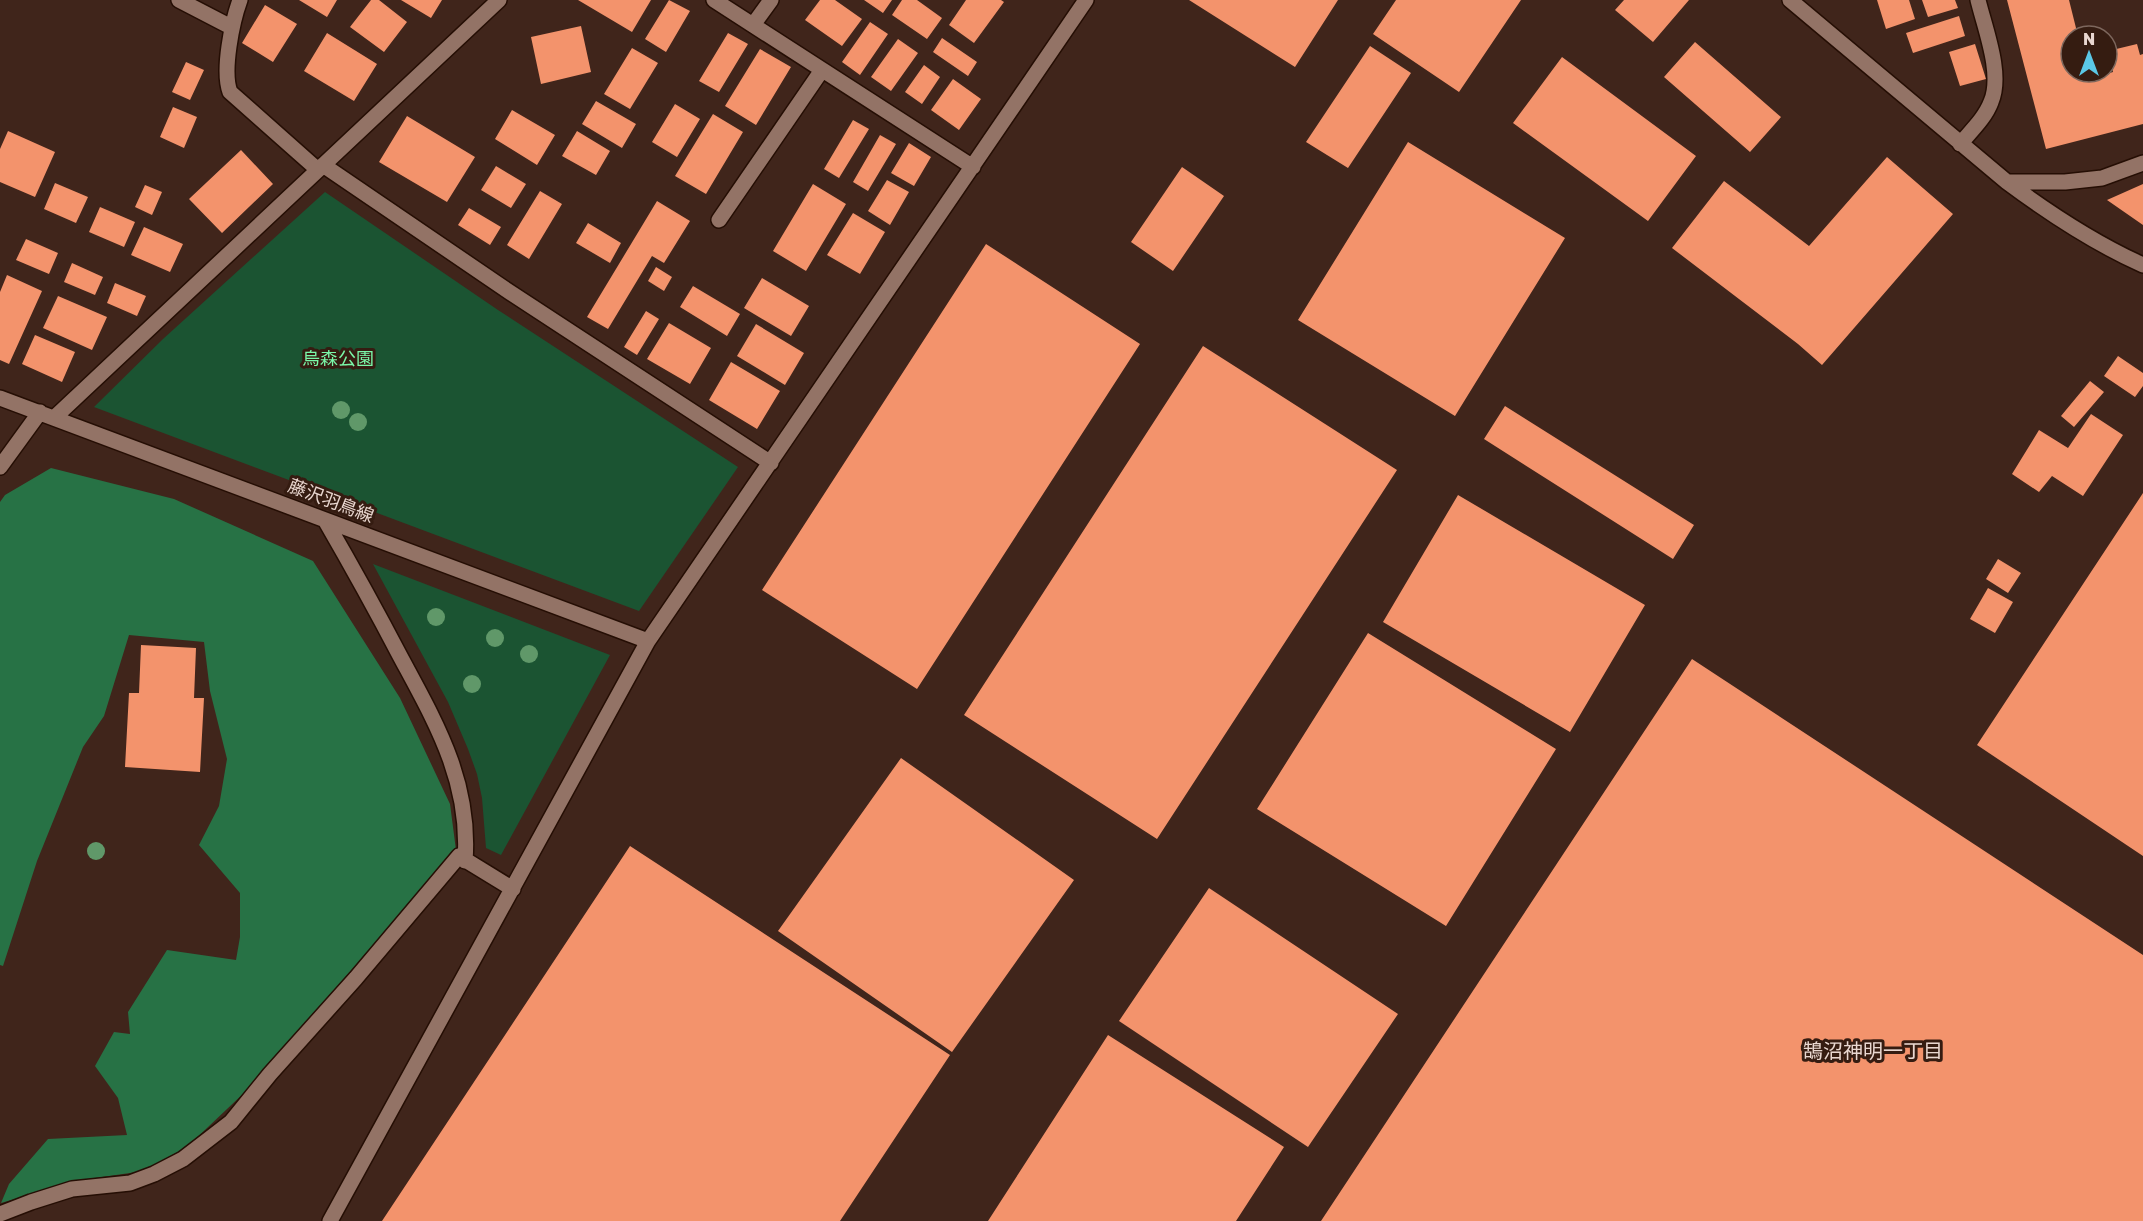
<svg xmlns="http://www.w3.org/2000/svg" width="2143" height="1221" viewBox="0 0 2143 1221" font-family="'Golos Text','Noto Sans JP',sans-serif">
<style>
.green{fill:#1b5432}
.forest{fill:#277245}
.building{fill:#f3936c}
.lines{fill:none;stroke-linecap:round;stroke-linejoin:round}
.minor-casing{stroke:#250e04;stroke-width:18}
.minor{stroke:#937366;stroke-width:15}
.tree{fill:#609869}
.labels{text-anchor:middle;stroke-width:6;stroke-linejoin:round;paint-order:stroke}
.park-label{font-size:18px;fill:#7af7a8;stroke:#351c11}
.street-label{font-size:18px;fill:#e9d7d0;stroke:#351c11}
.neighbourhood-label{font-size:20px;fill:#e9d7d0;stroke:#351c11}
</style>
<rect width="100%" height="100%" fill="#40251b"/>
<path class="green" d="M325 192 498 310 738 467 639 611 94 407 163 339Z
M373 564 610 655 501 855 486 848 482 798 477 774 468 749 448 702Z"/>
<path class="forest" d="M51 468 174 499 313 561 400 698 450 804 456 850 246 1091 188 1146 144 1171 81 1180 1 1203 9 1184 48 1139 127 1135 118 1098 95 1066 114 1032 130 1034 128 1012 167 950 236 960 240 937V893L199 845 219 806 227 759 210 691 204 642 129 635 104 716 83 747 37 861 3 966 0 965V502L5 495Z"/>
<path class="building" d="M299 0H337L327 17Z
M371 0H379L407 22 384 52 350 27Z
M401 0H442L431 18Z
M578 0H651L632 32Z
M669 0 690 11 666 52 645 39Z
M820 0H835L862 19 842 46 805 20Z
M864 0H892L883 13Z
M902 0H917L942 18 927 39 892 15Z
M966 0H1001L1004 2 974 43 949 25Z
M1189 0H1338L1295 67Z
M1396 0H1521L1459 92 1373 34Z
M1624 0H1689L1653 42 1615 10Z
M1877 0H1909L1915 19 1886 29Z
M1922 0H1955L1958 8 1928 17Z
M2007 0H2069L2078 36H2071V72H2088L2089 79 2113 72 2108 51 2137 44 2140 55 2143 54V124L2046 149Z
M265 5 297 24 273 62 242 43Z
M1959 16 1965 36 1913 53 1906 33Z
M870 22 888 34 860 75 842 62Z
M581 26 591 72 541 84 531 37Z
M327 33 377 64 354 101 304 71Z
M728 33 748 44 719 92 699 81Z
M942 38 977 62 968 76 933 52Z
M898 39 918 53 891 91 871 77Z
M1695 42 1781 117 1750 152 1664 77Z
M1975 44 1986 79 1960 86 1949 52Z
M1370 46 1411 73 1348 168 1306 142Z
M632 48 658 63 630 109 604 94Z
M760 49 791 67 756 125 725 106Z
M1562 57 1696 156 1648 221 1513 123Z
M186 62 204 70 190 100 172 92Z
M924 65 940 77 922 104 905 92Z
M953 79 981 99 959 130 931 110Z
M596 101 636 124 622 148 582 124Z
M675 104 700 119 677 157 652 142Z
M173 107 197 117 184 148 160 137Z
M512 110 555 135 537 165 495 139Z
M713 114 743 132 706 194 675 176Z
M407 116 475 157 447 202 379 162Z
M853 120 869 129 839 178 824 169Z
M8 131 55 152 35 197 0 182V149Z
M577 131 610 151 596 175 562 156Z
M880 135 896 144 868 191 853 182Z
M1408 142 1565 238 1455 416 1298 320Z
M909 143 931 157 914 186 891 173Z
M241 150 273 184 222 233 189 199Z
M1887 157 1953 214 1822 365 1798 344 1672 248 1724 181 1809 246Z
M496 166 526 184 511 208 481 190Z
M1182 167 1224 196 1173 271 1131 242Z
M887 180 909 192 890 225 868 211Z
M55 183 88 197 76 223 44 209Z
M813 184 846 204 806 271 773 251Z
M2143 184V225L2107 200Z
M145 185 162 192 152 215 135 207Z
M540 191 562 204 529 259 507 245Z
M657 201 690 221 664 263 652 256 608 329 587 317Z
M100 207 135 222 124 247 89 232Z
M469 208 501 227 490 245 458 225Z
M853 213 885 232 860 274 827 255Z
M588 223 621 243 610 263 576 243Z
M144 227 183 244 170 272 131 255Z
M26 239 58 253 49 274 16 260Z
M986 244 1140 344 917 689 762 590Z
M72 263 103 277 95 295 64 282Z
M656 267 672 277 664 291 648 281Z
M7 275 42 291 9 364 0 360V292Z
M762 278 809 306 791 336 744 308Z
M115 283 146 296 137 316 107 303Z
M693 286 740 314 727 336 680 307Z
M58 296 107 317 92 350 43 328Z
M646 311 659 319 637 355 624 347Z
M669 323 711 348 690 384 647 359Z
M756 324 804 353 785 385 737 356Z
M35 335 75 352 62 382 22 364Z
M1203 346 1397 470 1157 839 964 715Z
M2118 356 2143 373V386L2135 397 2104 376Z
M731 362 780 391 757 429 709 400Z
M2090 381 2104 392 2074 427 2061 416Z
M1505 406 1694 525 1673 559 1484 439Z
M2091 414 2123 435 2083 496 2052 476 2039 492 2012 474 2039 430 2068 448Z
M2143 493V856L1977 745Z
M1458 495 1645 605 1570 732 1383 622Z
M1998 559 2021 573 2008 593 1986 579Z
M1988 588 2013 602 1995 633 1970 619Z
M1368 633 1556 749 1446 926 1257 809Z
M141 645 196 648 194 698H204L200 772 125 767 129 693H139Z
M1692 659 2143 955V1221H1321Z
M901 758 1074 880 952 1052 778 931Z
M630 846 950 1055 840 1221H382Z
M1209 888 1398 1014 1308 1147 1119 1021Z
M1108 1035 1284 1147 1236 1221H988Z"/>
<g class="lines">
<g class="minor-casing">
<path id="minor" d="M179 0 231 27
M240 0C232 22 222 71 230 92L318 170
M714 0 973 167
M1790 0 2007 182C2050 214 2094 243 2143 265
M753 25 771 0
M1960 144C1971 131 1985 118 1991 102 2003 74 1985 29 1978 0
M323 165 511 293 771 463
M2007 182H2065L2102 178 2143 163
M719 220 822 70
M0 398 648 641
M54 418 499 0
M0 467 40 412
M325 520C351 565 376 610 400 656 436 723 471 782 465 861
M0 1214 31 1202 72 1189 130 1183 154 1174 183 1159 231 1122 270 1074 356 978 459 856 513 889
M330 1221 648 641 1086 0"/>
</g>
<use href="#minor" class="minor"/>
</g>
<g class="tree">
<circle cx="341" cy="410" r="9"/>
<circle cx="358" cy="422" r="9"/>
<circle cx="436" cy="617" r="9"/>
<circle cx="495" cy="638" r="9"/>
<circle cx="529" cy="654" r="9"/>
<circle cx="472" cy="684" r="9"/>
<circle cx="96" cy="851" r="9"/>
</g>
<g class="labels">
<g class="park-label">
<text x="338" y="365">烏森公園</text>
</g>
<g class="street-label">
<text transform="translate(331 501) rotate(21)" y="6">藤沢羽鳥線</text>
</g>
<g class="neighbourhood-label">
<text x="1873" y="1058">鵠沼神明一丁目</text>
</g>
</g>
<g transform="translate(2089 54)"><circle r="28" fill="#351c11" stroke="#7d675d" stroke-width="1.5"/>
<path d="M0-4.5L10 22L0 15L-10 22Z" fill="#5bc8e6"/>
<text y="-9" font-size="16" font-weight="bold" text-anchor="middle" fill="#e9d7d0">N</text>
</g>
</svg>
